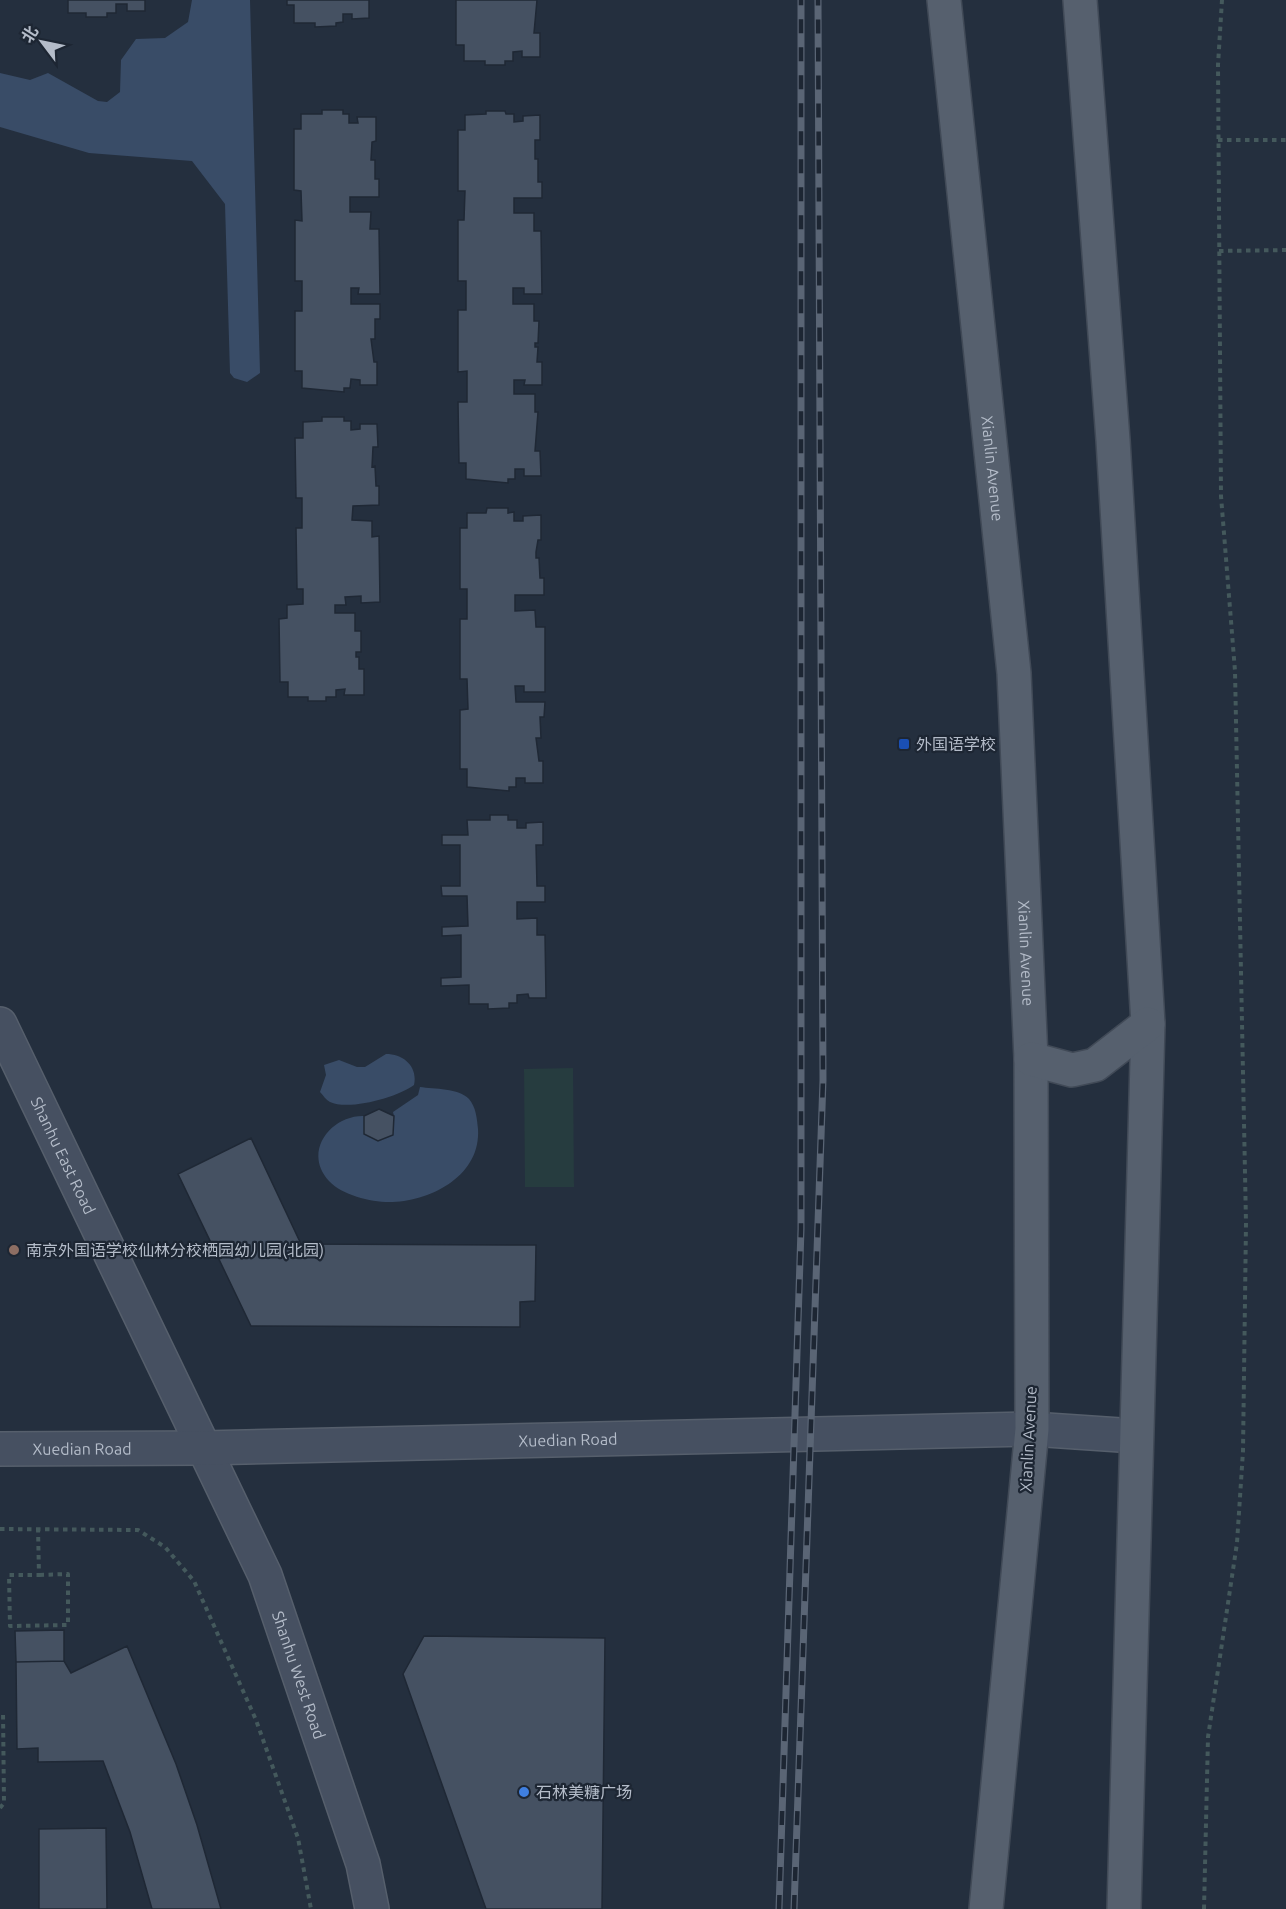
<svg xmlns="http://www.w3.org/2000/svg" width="1286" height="1909" viewBox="0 0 1286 1909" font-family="Ubuntu,'Noto Sans SC',sans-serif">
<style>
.green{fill:#263c3f}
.water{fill:#394c67}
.building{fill:#455162;stroke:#1f2835;stroke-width:1.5}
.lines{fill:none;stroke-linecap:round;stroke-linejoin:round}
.secondary-casing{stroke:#565f6c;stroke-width:36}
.primary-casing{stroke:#414a57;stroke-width:36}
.path{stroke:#44595c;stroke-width:4;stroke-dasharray:4.5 4.5;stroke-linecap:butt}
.secondary{stroke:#465061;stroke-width:33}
.primary{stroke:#56606e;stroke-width:33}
.rail-casing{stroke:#5a6575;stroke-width:7}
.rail{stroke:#1d2633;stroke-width:4.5;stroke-dasharray:14;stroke-linecap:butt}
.transit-dot{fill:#1a4fb4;stroke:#1d2633;stroke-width:2}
.education-dot{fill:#8d6e63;stroke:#1d2633;stroke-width:2}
.shop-dot{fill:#3f7fe0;stroke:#1d2633;stroke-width:2}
.labels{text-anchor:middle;stroke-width:4.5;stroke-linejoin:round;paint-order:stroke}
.street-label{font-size:16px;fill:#b4bcc9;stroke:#1d2633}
.poi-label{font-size:16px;fill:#b4bcc9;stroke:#1d2633;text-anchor:start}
</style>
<rect width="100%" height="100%" fill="#242f3e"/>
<path class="green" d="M573 1068 574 1187H525L524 1069Z"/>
<path class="water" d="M192 0H250L260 373 247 382 234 378 230 373 225 204 192 161 89 153 0 127V73L30 80 48 73 98 101 107 102 120 92 121 60 136 39 165 38 188 22Z
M386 1054C404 1054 418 1067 414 1085 398 1097 349 1111 330 1102 326 1100 323 1095 320 1092L326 1075 324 1065 339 1060 357 1067H365Z
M420 1087C434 1089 459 1088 469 1099 476 1107 477 1119 478 1129 481 1176 430 1202 389 1202 370 1202 342 1195 329 1181 302 1152 331 1115 364 1116V1134L378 1141 394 1116 393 1112 418 1095Z"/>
<path class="building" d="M68 0H145V11H127V4H116V13H107V17H86V13H68Z
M287 0H369V18L352 19V14H343V22L336 23V26L315 27V23H294V5H287Z
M456 0H537L534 33H540V57H522V51L513 52V61H505V65H485V61H464V45H456Z
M322 110H343V114H349V123H358L357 117H376V141L372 142 371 160H375V179H379V197H350V212H371L370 229H379L380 294H358L359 288H351V304H380V319H375V339H371L374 362H377V385H360V380L351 379 350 388H344V392L302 388V371H295V311H302V281H295V220L302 221 301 191 294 190V129H301V114H322Z
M486 111H505L506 114H514V122L523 121V116L540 115V140H535V159H538V182H542V198H514V213H534V231H541L542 294H524V288H513V304H534V321H539L538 343H535V347H538L537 362H542V385H524L525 380H514V394H535V412H538L535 451H540L541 476H524V469H515V479H508V483L466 479V463H459L458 402H467V371L458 372V310H466V281H458V220H464L465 191H458V130H465V115L486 114Z
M322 417H344V421H351V430L360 429V424H377L378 447H373L372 467 375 466 376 486H379V505L353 506 352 520 372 521V537L379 536 380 602 361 603V596L345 597 346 605H335V613H355V631H361V652H356V657H359V669H364V695H344L345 689 336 690V697H326V701H308V697H288V682H280L279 619 287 618V605L303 604V589H297L296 528H302V498H296L295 438H303V422L322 421Z
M487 508H508V513L514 512V521H523V516L541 515V540H538L536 552V558H539L540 578H544V595H515V611L535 610 536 627H545V692H524V686H515L516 702H545L544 717H540L541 738H536L539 761H543V783H525V778H516V787H509V791L467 787V769H460V710L468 709 467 679H460V619H467V589H460V528H467V513H486Z
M490 815H508V820H517V828H526V823L543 822V845H536L537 886H545V902H517V919L537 918V935H545L546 998H529L528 994 517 995V1003H509V1008L488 1009V1004H469V985L441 986V978L461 977V935L442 936V927L468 926 467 896H442L441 886H460V845H442V835H468L467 820H490Z
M379 1109 394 1116 393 1135 378 1141 364 1134V1116Z
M251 1138 301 1244 536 1245 535 1301 520 1302V1327L251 1326 178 1174Z
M64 1630V1661L16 1662 15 1631Z
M424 1636 605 1638 602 1909H486L403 1674Z
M127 1646 176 1764 197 1825 221 1909H152L130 1832 103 1761 38 1762V1748L17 1749 16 1662 64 1661 71 1673Z
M106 1828 107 1909H39V1829Z"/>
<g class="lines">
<g class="secondary-casing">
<g id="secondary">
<path id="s1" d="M0 1024 265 1575 363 1864 372 1909"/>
<path id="s2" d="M0 1449 203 1448 1032 1429 1135 1436"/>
</g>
</g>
<g class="primary-casing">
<g id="primary">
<path id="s3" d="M944 0 1014 673 1031 1059 1032 1429 986 1909"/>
<path d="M1080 0 1113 440 1148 1024 1124 1909"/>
<path d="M1031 1059 1072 1070 1095 1065 1148 1024"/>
</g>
</g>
<path class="path" d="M1218 140H1286
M1219 251 1286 250
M38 1528 39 1575H9L10 1626 68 1625V1574L39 1575
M0 1529 138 1530 165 1547 194 1581 256 1720 298 1838 311 1909
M0 1808 4 1803 3 1711
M1204 1909 1208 1737 1237 1543 1243 1451 1246 1223 1235 671 1221 496 1218 65 1222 0"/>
<use href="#secondary" class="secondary"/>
<use href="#primary" class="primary"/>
<g class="rail-casing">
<path id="rail" d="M779 1909 801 1229V0
M794 1909 823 1080 818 0"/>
</g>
<use href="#rail" class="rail"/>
</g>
<rect class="transit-dot" x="898" y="738" width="12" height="12" rx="3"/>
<circle class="education-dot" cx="14" cy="1250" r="6"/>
<circle class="shop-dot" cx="524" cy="1792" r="6"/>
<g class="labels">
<g class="street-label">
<text dy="6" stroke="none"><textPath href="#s3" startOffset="471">Xianlin Avenue</textPath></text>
<text dy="6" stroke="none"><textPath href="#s3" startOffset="957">Xianlin Avenue</textPath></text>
<text dy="6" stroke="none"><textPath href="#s1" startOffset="146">Shanhu East Road</textPath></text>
<text transform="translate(1028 1439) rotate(-87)" y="6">Xianlin Avenue</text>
<text dy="6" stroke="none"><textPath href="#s2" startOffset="568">Xuedian Road</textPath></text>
<text dy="6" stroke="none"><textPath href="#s2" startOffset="82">Xuedian Road</textPath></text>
<text dy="6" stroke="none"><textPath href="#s1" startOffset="717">Shanhu West Road</textPath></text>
</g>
<g class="poi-label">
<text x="916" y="750">外国语学校</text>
<text x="26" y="1256">南京外国语学校仙林分校栖园幼儿园(北园)</text>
<text x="536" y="1798">石林美糖广场</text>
</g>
</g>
<g transform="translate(42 42) rotate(302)" stroke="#1d2633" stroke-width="4.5" paint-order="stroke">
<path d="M0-4.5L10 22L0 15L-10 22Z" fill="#b4bcc9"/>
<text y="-9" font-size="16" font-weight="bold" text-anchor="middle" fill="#b4bcc9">北</text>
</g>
</svg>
